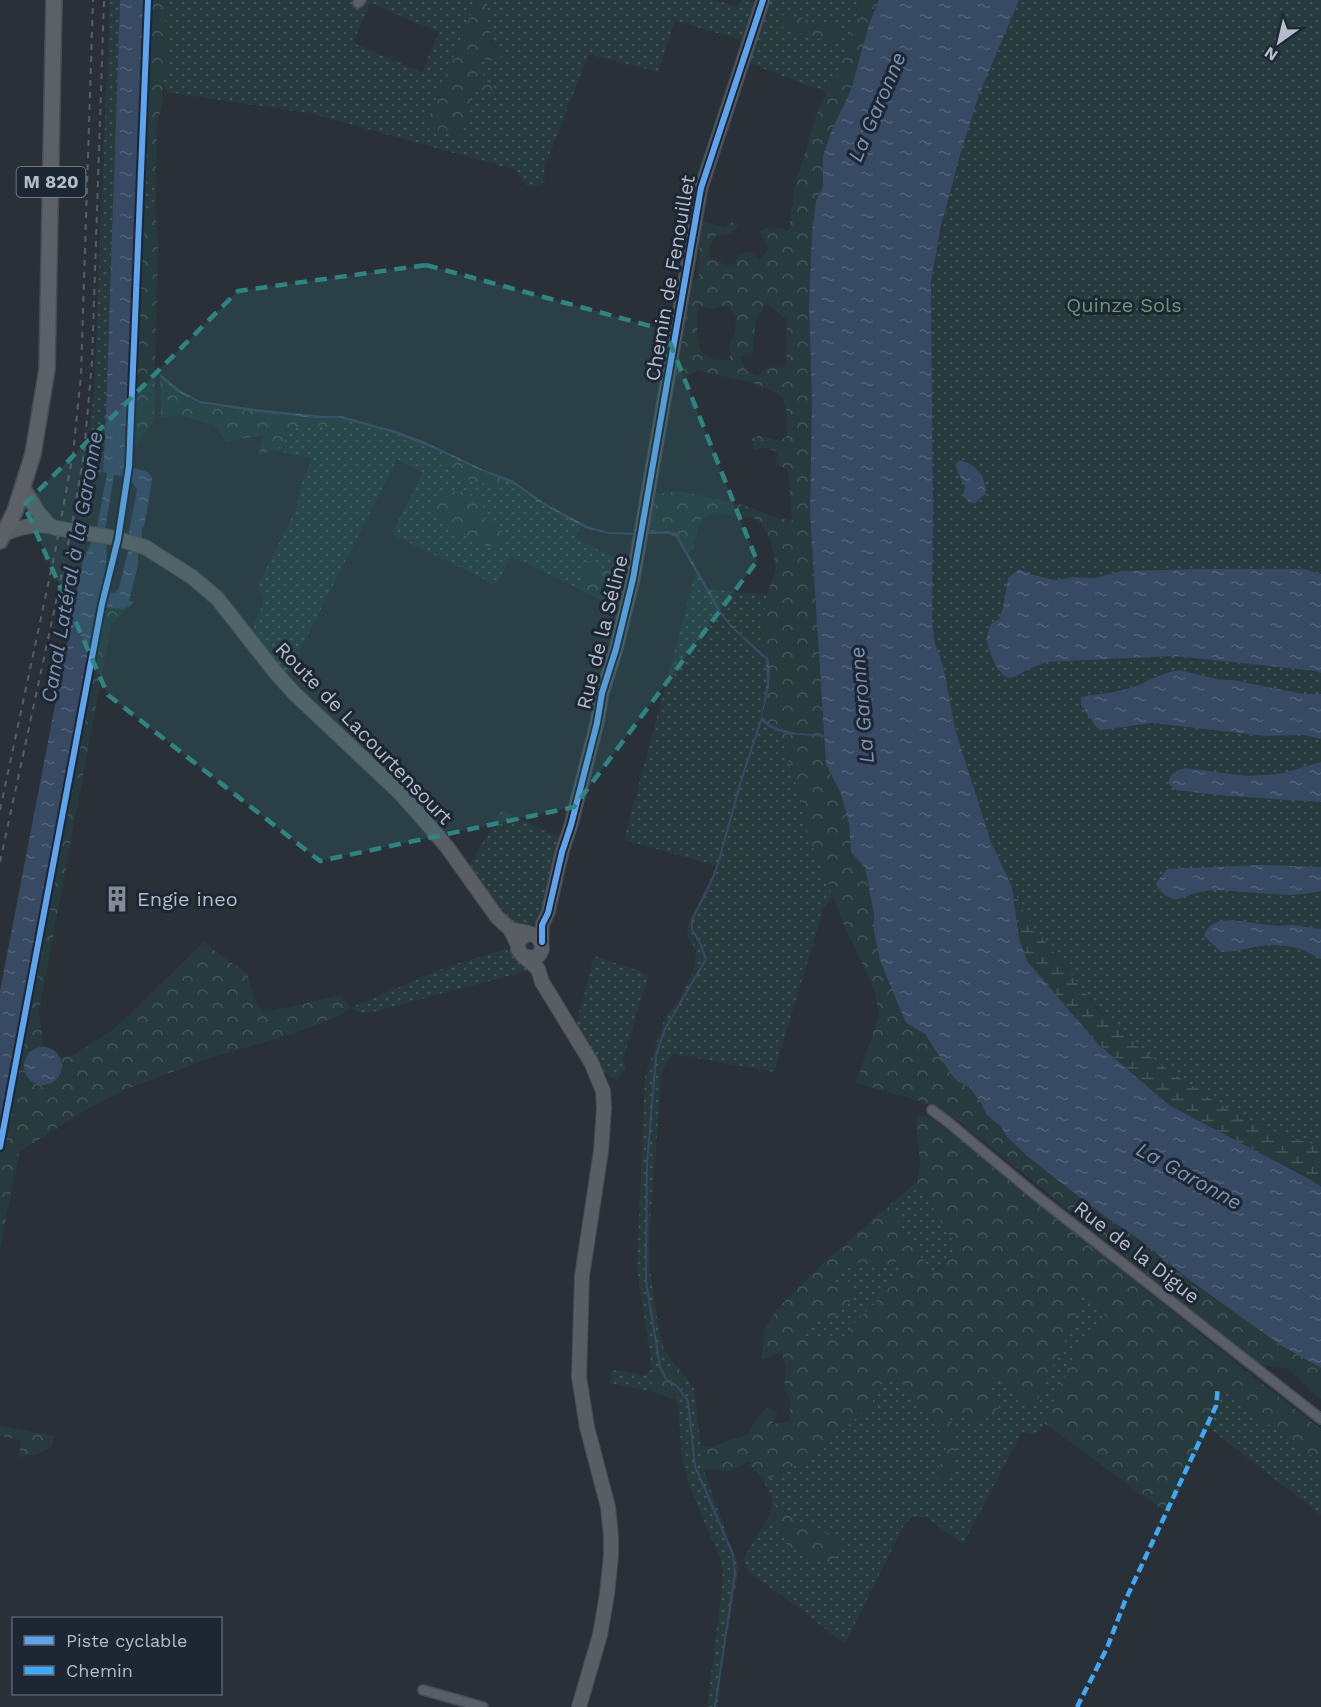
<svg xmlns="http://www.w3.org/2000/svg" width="1321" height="1707" viewBox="0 0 1321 1707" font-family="'Work Sans',sans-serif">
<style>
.green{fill:url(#green-dots);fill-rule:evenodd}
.forest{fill:url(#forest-crowns);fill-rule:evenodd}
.wetland{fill:url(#wetland-marsh)}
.water{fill:url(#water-ripples);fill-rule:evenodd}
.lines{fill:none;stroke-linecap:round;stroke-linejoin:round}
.stream{stroke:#384963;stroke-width:2}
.minor-casing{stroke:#484c53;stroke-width:12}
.tertiary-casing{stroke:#484c53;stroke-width:15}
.secondary-casing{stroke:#484c53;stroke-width:16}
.primary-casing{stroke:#484c55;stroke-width:18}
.minor{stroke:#5a5e66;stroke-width:9}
.tertiary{stroke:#5a5e66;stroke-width:12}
.secondary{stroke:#595d64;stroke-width:14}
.primary{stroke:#5c6168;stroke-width:15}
.rail{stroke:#595d64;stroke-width:2;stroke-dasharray:6 6;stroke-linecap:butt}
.secondary-bridge-casing{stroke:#484c53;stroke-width:16;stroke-linecap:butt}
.secondary-bridge{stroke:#595d64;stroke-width:14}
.quiet{stroke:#3fa9f5;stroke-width:4.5;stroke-dasharray:9 4.5;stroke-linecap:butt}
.cycleway-casing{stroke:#1d2633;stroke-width:10}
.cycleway{stroke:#60a3ed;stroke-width:6}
.marked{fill:#308480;fill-opacity:0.2;stroke:#308480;stroke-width:4.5;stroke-dasharray:12 8;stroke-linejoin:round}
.labels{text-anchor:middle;stroke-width:6;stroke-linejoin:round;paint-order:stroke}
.shield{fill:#1d2633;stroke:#878f9c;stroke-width:1.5}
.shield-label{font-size:18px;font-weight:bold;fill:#b4bcc9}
.street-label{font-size:20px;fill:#b4bcc9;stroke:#1d2633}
.park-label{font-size:20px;fill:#6b9a76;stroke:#1d2633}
.poi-label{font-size:20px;fill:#b4bcc9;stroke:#1d2633;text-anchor:start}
.water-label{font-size:21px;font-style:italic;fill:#7c92b1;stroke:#1d2633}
</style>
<defs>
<pattern id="green-dots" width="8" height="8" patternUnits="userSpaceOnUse" patternTransform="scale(1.5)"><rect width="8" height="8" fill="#273a3e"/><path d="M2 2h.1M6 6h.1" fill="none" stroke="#445559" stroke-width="1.8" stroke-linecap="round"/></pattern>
<pattern id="forest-crowns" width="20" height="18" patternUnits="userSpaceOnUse" patternTransform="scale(1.5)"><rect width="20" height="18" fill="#273a3e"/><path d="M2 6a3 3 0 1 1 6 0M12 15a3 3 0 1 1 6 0" fill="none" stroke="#445559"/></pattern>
<pattern id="wetland-marsh" width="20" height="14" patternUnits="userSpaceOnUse" patternTransform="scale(1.5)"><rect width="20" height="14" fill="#273a3e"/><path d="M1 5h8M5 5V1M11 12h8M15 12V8" fill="none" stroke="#445559"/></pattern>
<pattern id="water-ripples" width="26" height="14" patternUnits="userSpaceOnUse" patternTransform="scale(1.5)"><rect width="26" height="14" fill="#384963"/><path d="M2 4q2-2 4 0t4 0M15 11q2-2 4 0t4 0" fill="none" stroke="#526178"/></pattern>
</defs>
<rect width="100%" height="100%" fill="#2a3038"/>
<path class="green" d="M110 0H120L105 441 103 472 99 476 85 463 94 393Z
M168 0H477L426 123 433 134 447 133 459 136 472 90 483 75 477 57 505 63C489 40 486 28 487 0H714L737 6 742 0H749L757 3 746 41 675 21 658 72 589 54 544 168 545 180 539 187 526 185 515 170 313 114 167 92 163 83 166 68 168 36 165 19ZM370 3 439 32 422 72 353 43Z
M769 0H863L836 80 826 92 749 63Z
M1019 0H1321V574L1304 569H1198L1122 571 1095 578 1072 577 1055 580 1030 574 1020 569 1008 578 1003 607 999 619 990 625 987 636 1017 676 1029 669 1047 662 1174 656 1316 671 1321 673V694H1304L1232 680H1220L1180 670 1170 671 1160 676 1124 690 1095 694 1081 698 1097 728 1152 723 1265 736 1304 735 1321 739V762L1320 763 1280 774 1246 776 1186 768C1176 770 1171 772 1168 783L1321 802V1147L1262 1127 1215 1102 1160 1064 1104 1016 1026 917 991 842 955 729 944 669 935 643 932 623 931 282C943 219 956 154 979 94 991 62 1006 31 1019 0Z
M156 178V205L148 213 143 226V184L150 183Z
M347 419C379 429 413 437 443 453L440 458 441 464C453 467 457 473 467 479 477 485 487 481 497 487L505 480 515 484 541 503 581 526 575 538 629 565 625 581 595 563 582 569 583 591 511 556 496 585 392 534 423 473 397 459 287 676C280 667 256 644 254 635 249 615 274 608 257 587L296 509 302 482 313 458 272 450 284 445 286 431C305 421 326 431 346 425ZM439 513 485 517 502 528 487 547 471 536 459 535 446 522Z
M696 572 715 607 724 620 766 660 767 682 761 720 764 724 772 727V732L784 745 805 814 806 837 818 856 833 897 824 907 774 1072 673 1054 662 1070 650 1223V1268L658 1325 664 1350 677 1367C659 1370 655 1373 649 1391L609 1383 613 1370 645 1375 652 1368 637 1269 645 1077 665 1017 679 1000 695 967 696 950 687 935 689 924 717 866 624 840Z
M707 589 767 595 764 615V653L730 624 720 610Z
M502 810 561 839 542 912C526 944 508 918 495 900 486 889 477 877 469 866Z
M507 949 508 952 511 951 531 970 365 1014 350 1008 449 966Z
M594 956 649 974 623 1059 626 1069 617 1079 612 1078 604 1072 576 1025Z
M917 1182 960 1251 937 1268 934 1272 922 1259 888 1206Z
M897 1260 902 1274 855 1323 848 1336H828L818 1340 802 1335 810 1320 833 1318 851 1281 836 1287 832 1277 860 1262 884 1267Z
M1082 1292 1106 1316 1109 1321 1082 1338 1041 1430 1033 1434 1022 1432 963 1544 926 1517H912L904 1525 845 1644 784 1597 748 1572 743 1559 768 1518 780 1529 787 1545 815 1529 794 1519 782 1507 773 1503 764 1481 810 1458 870 1406 884 1380 901 1382 941 1433 947 1452 936 1473 957 1440 948 1412 979 1423 999 1408 990 1389 993 1376 1073 1324Z
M685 1376 694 1388 703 1469 739 1567 721 1669 718 1707H707L723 1580 721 1560 692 1493 683 1463 677 1401Z
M1223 1388 1239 1403 1321 1462V1515L1208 1427Z"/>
<path class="forest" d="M150 0H168L165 19 168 36 166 68 163 83 162 107 157 122 156 178 150 183 143 184Z
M477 0H487V17L492 44 506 63 477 58 483 75 493 89 482 94 472 90 468 119 459 137 447 133 433 134 426 123Z
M863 0H879L869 24 851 90 833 127 823 156V186L816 201 812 233 809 305 812 401 810 514 826 763 841 794 849 824 851 852 865 868 874 914V932L906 1023 925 1034 951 1074 957 1081 969 1087 981 1103 986 1114 1001 1127 1007 1137 1027 1156 1083 1200 1113 1222 1139 1239 1321 1368V1400L1287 1368 1260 1365 960 1122 941 1110 920 1101 856 1083 879 1016 875 992 841 918 818 856 806 837 805 814 784 745 772 732V727L792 735 800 734C788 731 769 728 762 716L770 678 769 661 764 653V615L767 595 776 567 770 539 762 524 754 518 714 513 701 519 692 552 689 554C676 531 673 530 647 532L655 494 679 491 743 505 775 517 792 521 788 469 775 465 778 452 766 448 754 450 752 439 760 435 779 441 787 436V414L783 398 767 388 753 383 697 370 685 377 676 376 690 283 699 278V236L703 221 724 227 732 222 739 226 731 234 716 235 709 248V258L726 265 735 264 739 254 750 252 760 259 768 249 759 231 770 227 789 230 794 190 816 116 826 92 836 79ZM766 304 787 320 786 367 768 366 758 376 746 370 740 356 752 357 756 321ZM698 305 712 309 728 306 736 316 735 331 730 344V361L711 358 701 353 697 334Z
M789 14 823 25H832L840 32 835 43 784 29 780 24 781 16Z
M156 205V223L158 242 154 420 136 446 133 445 143 227 148 213Z
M160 377 179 392 193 401 215 406 258 412 347 419 346 425C326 431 305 421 286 431L284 445 258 456 264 435C252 438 239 438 227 442L213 425 180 415 161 418Z
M443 453 473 467 505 480 497 487C487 481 477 485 467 479 456 473 454 468 440 464V458Z
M449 490 466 493 482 502 485 517 502 528V543L487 547 471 536 459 535 446 522 439 513 426 511 433 498Z
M587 561 595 563 625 581 618 608 583 591 582 568Z
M100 601 105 603V606L120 609 129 607 111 625 39 1012 43 1044 55 1058 72 1056 114 1029 204 942 220 955 247 973 255 1002 265 1012 304 1004 339 995 346 1001 350 1008 341 1015 296 1033 213 1057 126 1089 89 1108 19 1152 0 1249V1128Z
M918 1113 934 1120 962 1141 1267 1388 1321 1429V1462L1239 1403 1223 1388 1206 1433 1168 1514 1044 1423 1082 1338 1109 1321 1106 1316 1082 1293 1073 1324 1034 1407 993 1377 990 1389 999 1408 979 1423 948 1413 957 1440 953 1474 939 1481 936 1473 947 1452 941 1433 901 1382 884 1380 870 1406 809 1458 764 1481 748 1462 731 1471 703 1469 700 1445 709 1448 748 1434 754 1423 767 1407 778 1412 772 1424 790 1421V1401L784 1388 786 1369 782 1351 762 1360 764 1330 777 1309 830 1257 888 1206 922 1259 934 1272 959 1251 917 1182 920 1164 916 1122ZM897 1261 902 1274 855 1323 848 1336H828L818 1340 803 1336 810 1320 833 1318 850 1302 852 1281 836 1287 832 1277 860 1262 884 1267Z
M677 1367 685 1376 677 1401 663 1395 649 1391C655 1373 659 1370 677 1367Z
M0 1426 54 1436 52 1447 37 1454 19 1457 21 1440 0 1436Z
M773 1503C783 1507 787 1515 796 1520 811 1528 826 1533 842 1538L841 1552 831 1562 813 1561 787 1545 780 1529 768 1518Z"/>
<path class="wetland" d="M1012 887 1026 917 1103 1016 1160 1064 1215 1102 1262 1127 1321 1147V1187L1311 1180 1169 1105 1098 1044 1027 961 1019 938Z"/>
<path class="water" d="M120 0H144L125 469 126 470 132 467 147 472 152 477V480L144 527 142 528V538L138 540 136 552H138V565L129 601 134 602C126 611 116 609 105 607V603L100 601 0 1128V991L83 560 96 533 107 473 103 472 105 441ZM114 475C124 476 133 480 137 490L128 537 132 539 130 551H128L119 588 114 593 107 592 106 597 101 596C104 577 110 554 104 535Z
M879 0H1019L979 95 962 148 941 226 931 282 933 513 932 623 935 643 944 669 955 729 991 842 1012 887 1019 938 1027 961 1098 1044 1169 1105 1311 1180 1321 1187V1368L1282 1346 1223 1304 1187 1278 1139 1239 1113 1222 1083 1200 1027 1156 1007 1137 1001 1127 986 1114 981 1103 969 1087 957 1081 951 1074 925 1034 906 1023 880 960 874 932V914L865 868 851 852 849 824 841 794 826 764 810 514 812 401 809 305 812 233 816 201 823 186V156L833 127 851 90 869 24Z
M160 374 183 392 200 401 255 409 322 416H341L396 431 423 441 484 470 512 480 546 504 587 526 607 532 638 533V535L610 534 585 528 541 503 519 487 505 480 473 467 433 448 391 432 340 418H316L258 412 200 403 178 392 160 377Z
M961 460C977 466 985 475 986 493L975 503H970L963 496 965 487 956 468 958 461Z
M669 531 677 534 680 539 720 610 730 624 768 658C773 677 767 697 762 716 770 728 788 731 801 734 790 737 768 729 761 720L767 682 766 660 734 630 719 613 676 537 669 534H646L647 532Z
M1019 569 1030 574 1055 580 1072 577 1095 578 1122 571 1198 569H1304L1321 574V673L1316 671 1174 656 1047 662 1029 669 1017 676 1010 678 1003 675 996 666 988 647 987 636 990 625 999 619 1003 607 1008 578Z
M1180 670 1220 680H1232L1304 694H1321V739L1304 735 1265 736 1152 723 1101 730 1097 728 1081 705V697C1095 694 1109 693 1123 690 1142 686 1160 672 1180 670Z
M1321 762V802L1227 796 1176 790 1168 783C1171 772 1176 770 1186 768L1246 776 1280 774Z
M1262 865 1321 867V891L1305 894 1287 895 1215 890 1199 892 1175 900 1166 896 1157 887 1156 883 1167 869Z
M1231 920 1278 926 1292 925 1321 929V959C1299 946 1280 942 1255 947 1244 949 1233 952 1221 952L1204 936C1208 923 1218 921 1231 920Z
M24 1066a19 19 0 1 1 38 0a19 19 0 1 1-38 0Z"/>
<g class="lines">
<path class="stream" d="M799 734 826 736
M715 1707 735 1573 733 1555 695 1466 688 1401 677 1386 666 1379 660 1367 646 1281 647 1164 656 1055 665 1029 706 959 701 945 692 929V920L712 880 718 864 741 781 761 720"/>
<g class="minor-casing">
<path id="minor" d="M358 3 361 0
M932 1110 948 1122 1037 1196 1321 1419
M423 1690 483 1707"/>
</g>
<g class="tertiary-casing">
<path id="tertiary" d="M542 942V925L548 913 562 852 571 825 597 723 602 693 616 649 633 579 701 188 763 0"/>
</g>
<g class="secondary-casing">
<path id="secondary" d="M23 487 38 512 49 525
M3 535C17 527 40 522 56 528
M115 538 145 547 192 577 217 598 276 673 294 693 400 793 425 821 447 847 497 917 510 929 518 945
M510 929C523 933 542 931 542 949L539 955 533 958 523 956 518 949V941L527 934
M526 958 538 969 542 982 591 1062 603 1091 604 1108 601 1151 582 1276 579 1377 587 1427 608 1507 611 1536V1556L607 1594 600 1635 579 1707"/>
</g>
<g class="primary-casing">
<path id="primary" d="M0 541 15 511 33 454 47 369 54 0"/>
</g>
<use href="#minor" class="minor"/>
<use href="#tertiary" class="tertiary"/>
<use href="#secondary" class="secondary"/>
<use href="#primary" class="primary"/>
<path class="rail" d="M0 810 55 552 73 454 81 375 93 0
M0 862 53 616 72 525 84 453 92 362 104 0"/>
<g class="secondary-bridge-casing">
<path id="secondary-bridge" d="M56 528 115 538"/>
</g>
<use href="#secondary-bridge" class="secondary-bridge"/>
<path class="quiet" d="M1077 1707 1107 1648 1125 1601 1216 1406 1218 1387"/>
<g class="cycleway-casing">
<path id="cycleway" d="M542 942V925L548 913 562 852 571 825 597 723 602 693 616 649 633 579 701 188 763 0
M0 1147 102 604 118 539 129 466 148 0"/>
</g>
<use href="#cycleway" class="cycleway"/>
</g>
<path class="marked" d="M426 265 665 330 757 561 574 807 320 861 108 695 24 505 238 291Z"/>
<defs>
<g id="building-bare" transform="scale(2.07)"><path d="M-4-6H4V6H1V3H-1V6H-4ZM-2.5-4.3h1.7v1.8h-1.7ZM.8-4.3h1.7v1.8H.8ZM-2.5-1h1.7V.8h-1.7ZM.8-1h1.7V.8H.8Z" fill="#848b96" stroke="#1d2633" stroke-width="2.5" paint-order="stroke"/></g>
</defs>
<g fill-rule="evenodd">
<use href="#building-bare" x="117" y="899"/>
</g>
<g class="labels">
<rect class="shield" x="16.5" y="167" width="69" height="30" rx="4.5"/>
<g class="shield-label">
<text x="51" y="188">M 820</text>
</g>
<g class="street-label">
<text transform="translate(670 278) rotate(-80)" y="7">Chemin de Fenouillet</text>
<text transform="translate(602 632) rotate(-76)" y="7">Rue de la Séline</text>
<text transform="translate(364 733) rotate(46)" y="7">Route de Lacourtensourt</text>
<text transform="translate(1137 1252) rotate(38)" y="7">Rue de la Digue</text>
</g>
<g class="park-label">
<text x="1124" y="312">Quinze Sols</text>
</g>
<g class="poi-label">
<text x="137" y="906">Engie ineo</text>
</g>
<g class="water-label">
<text transform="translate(877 107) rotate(-67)" y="7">La Garonne</text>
<text transform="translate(72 567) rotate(-80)" y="7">Canal Latéral à la Garonne</text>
<text transform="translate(862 705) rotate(-95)" y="7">La Garonne</text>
<text transform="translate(1189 1176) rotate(29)" y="7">La Garonne</text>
</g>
</g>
<rect x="12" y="1617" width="210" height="78" fill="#1d2633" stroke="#59626f" stroke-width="1.5"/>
<rect x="24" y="1636" width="30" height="9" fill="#60a3ed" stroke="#59626f" stroke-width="1.5"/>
<text x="66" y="1647" font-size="18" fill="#b4bcc9">Piste cyclable</text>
<rect x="24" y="1666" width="30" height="9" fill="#3fa9f5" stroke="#59626f" stroke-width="1.5"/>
<text x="66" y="1677" font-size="18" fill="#b4bcc9">Chemin</text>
<g transform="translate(1279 42) rotate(214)" stroke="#1d2633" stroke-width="4.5" paint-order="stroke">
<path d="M0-4.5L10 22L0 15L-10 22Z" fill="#b4bcc9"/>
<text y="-9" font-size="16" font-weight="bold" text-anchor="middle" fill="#b4bcc9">N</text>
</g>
</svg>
